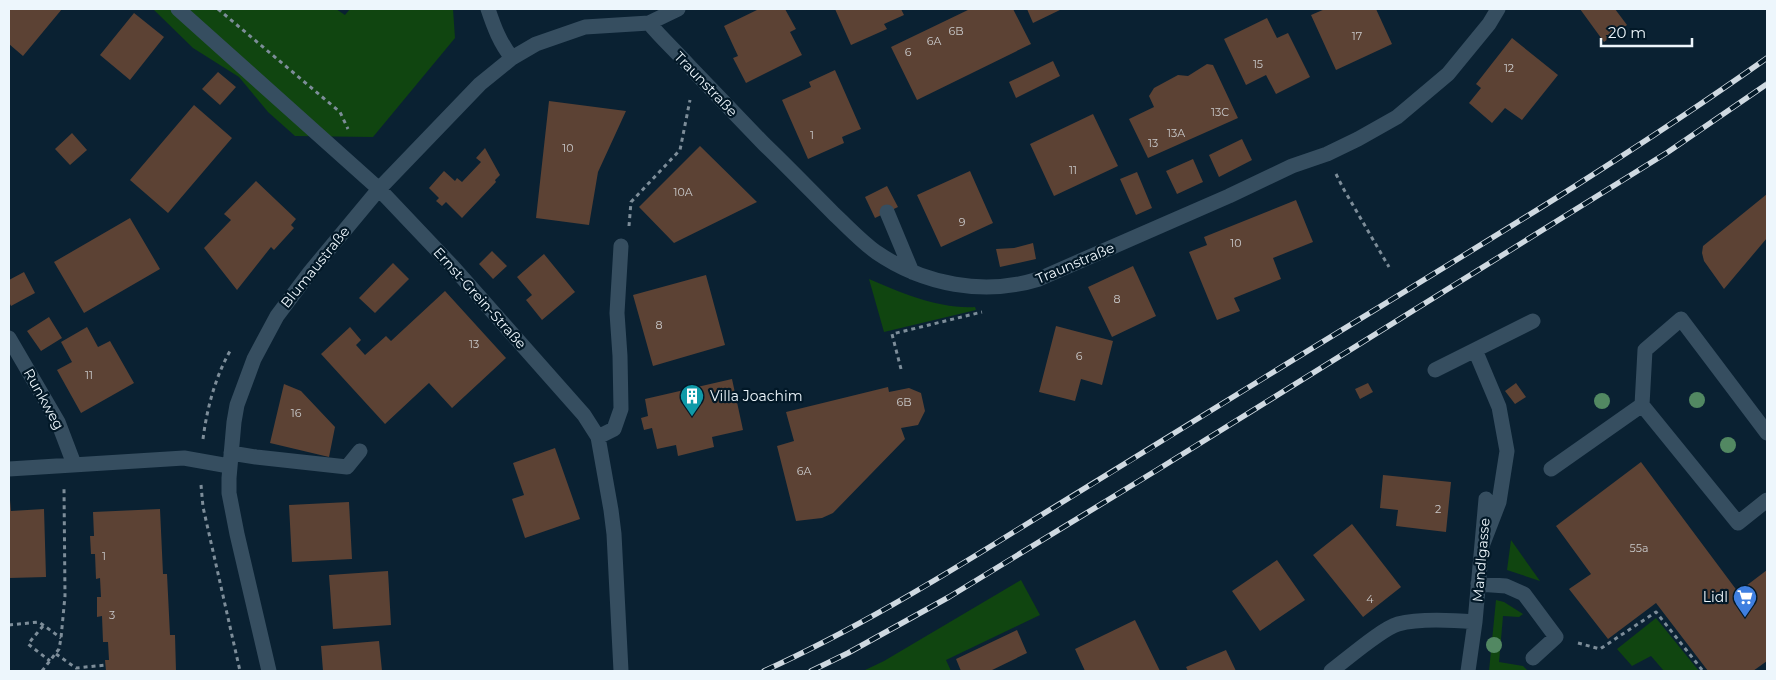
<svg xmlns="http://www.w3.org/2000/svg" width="1776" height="680" viewBox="0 0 1776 680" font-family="Montserrat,sans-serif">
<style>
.green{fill:#104510}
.building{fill:#5c4234}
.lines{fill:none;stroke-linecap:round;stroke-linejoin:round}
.path{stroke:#7d8d99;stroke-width:3;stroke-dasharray:4 4;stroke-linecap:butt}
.minor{stroke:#364e60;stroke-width:15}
.rail-casing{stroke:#cfd9e1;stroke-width:5.5}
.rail{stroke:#021827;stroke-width:4;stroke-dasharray:11;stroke-linecap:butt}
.tree{fill:#528862}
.labels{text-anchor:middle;stroke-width:4.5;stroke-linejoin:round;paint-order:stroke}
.number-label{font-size:11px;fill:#c9c9ca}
.street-label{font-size:14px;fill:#edf6fc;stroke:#021827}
.poi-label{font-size:14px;fill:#edf6fc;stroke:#021827;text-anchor:start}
</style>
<rect width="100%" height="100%" fill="#0a2132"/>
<path class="green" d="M153 9H336L345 15 350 9H453L455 38 373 137 295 136 268 112 239 77 193 48Z
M869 279C902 293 938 309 975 307L976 310 884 332Z
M1511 540 1540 581 1507 570Z
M1021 580 1040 615 946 660 951 671H863L884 661Z
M1496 600 1504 602 1523 614 1519 617 1503 616 1499 662 1523 666 1528 671H1489Z
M1656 618 1699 671H1664L1651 656 1632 666 1617 649Z"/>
<path class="building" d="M9 9H62L23 56 9 44Z
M759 9H785L796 29 790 32 802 55 746 83 733 58 738 56 724 26Z
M835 9H901L904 15 884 24 887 29 851 45Z
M970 9H1013L1031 44 917 100 891 47Z
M1027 9H1062L1033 23Z
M1325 9H1376L1392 44 1336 70 1311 15Z
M1580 9H1615L1627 25 1604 42Z
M134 13 164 37 130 80 100 55Z
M1267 18 1277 38 1288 33 1310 77 1276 94 1266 75 1246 85 1224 39Z
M1512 38 1558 75 1522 120 1505 108 1492 123 1469 103 1481 88 1476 84Z
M1053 61 1060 76 1016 98 1009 82Z
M1207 64 1213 65 1238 118 1148 158 1129 119 1154 107 1149 96 1154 88 1178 75 1188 76Z
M835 70 861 129 842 137 844 143 808 159 782 100 811 87 809 82Z
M218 72 236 87 220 105 202 89Z
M549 101 626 111 598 172 589 225 536 218Z
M194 105 232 138 168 213 130 180Z
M1093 114 1118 166 1054 196 1030 144Z
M72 133 87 150 70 165 55 149Z
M1242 139 1252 160 1219 177 1209 155Z
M700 146 757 202 674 243 639 207Z
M485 148 500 175 495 180 496 182 462 218 446 202 442 206 436 201 439 198 429 188 444 171 455 181 457 178 462 182 481 162 476 158Z
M1193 159 1203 182 1177 194 1166 171Z
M970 171 993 223 941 247 917 195Z
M1137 172 1152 208 1136 215 1120 179Z
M256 181 296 219 291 225 294 228 274 250 271 247 237 290 204 248 231 220 224 214Z
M887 186 898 207 875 218 865 197Z
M1767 194V238L1724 289 1704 261 1702 253 1703 246Z
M1296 200 1313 242 1273 258 1281 279 1234 298 1240 311 1217 320 1189 252 1207 245 1204 237Z
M130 218 160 269 84 313 54 262Z
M1033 243 1036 259 1000 267 996 249 1014 248Z
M492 251 507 266 493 279 479 264Z
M544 254 575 292 542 320 526 300 532 295 517 277Z
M393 263 409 279 375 313 359 298Z
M1133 266 1156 316 1112 337 1088 287Z
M24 272 35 293 11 306 9 302V280Z
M706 275 725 345 653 366 633 295Z
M445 291 506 358 452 408 429 383 385 424 321 354 350 327 361 340 356 345 365 355 386 336 391 341Z
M49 317 62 338 41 351 27 331Z
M1056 326 1113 341 1102 385 1081 379 1075 401 1039 392Z
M87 327 98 347 110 341 134 383 81 413 57 370 72 362 61 342Z
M732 379 743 430 712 437 714 447 678 456 676 445 657 449 652 428 644 430 641 418 648 416 645 399Z
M1368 383 1373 392 1360 399 1355 389Z
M1516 383 1526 397 1515 404 1505 391Z
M284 384 301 391 335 427 329 457 270 443Z
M888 387 889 392 909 388 921 393 925 411 918 425 901 428 905 439 833 513 822 518 796 521 777 446 794 441 786 412Z
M555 448 580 519 525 538 512 499 524 495 513 463Z
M1641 462 1738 592 1767 570V661L1753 671H1708L1656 603 1608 639 1569 589 1591 574 1556 526Z
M1383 475 1451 482 1446 532 1396 526 1398 510 1380 508Z
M9 500H10L11 511 44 509 46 577 9 578Z
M349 502 352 559 292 562 289 505Z
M160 509 163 574H167L170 635H175L176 671H106L105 660H109L108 642H103L102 616 97 617V597H101L100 578 96 579 95 554H91L90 536H94L93 512Z
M1352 524 1401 587 1363 617 1313 555Z
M1277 560 1305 600 1260 631 1232 591Z
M388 571 391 625 333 629 329 575Z
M1135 620 1160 671H1085L1075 649Z
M1017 630 1027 653 990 671H961L956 659Z
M379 641 382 671H323L321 646Z
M1226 650 1236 671H1188L1186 667Z"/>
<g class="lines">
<path class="path" d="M218 9 340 112 348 129
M1336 174 1343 188 1389 267
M629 226 631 202 680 150 690 100
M901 369 892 334 982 312
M203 439C207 408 215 378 230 351
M201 485 203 507 240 671
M9 625 39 622 61 638
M43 626 28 644 50 661
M1578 643 1600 649 1656 612 1703 671
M56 654 76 668 106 665
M42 671 59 649 61 638 65 596 64 488"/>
<path class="minor" d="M178 9 379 189 453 267 584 415 598 437 611 510 614 534 621 671
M488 9C494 27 500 43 512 58
M649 23C662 39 677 52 690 67 715 93 739 118 764 144 788 167 811 191 834 214 848 227 861 241 876 252 924 285 984 296 1039 279L1229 196 1292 166 1327 154 1358 139 1397 117 1448 74 1489 24 1498 9
M887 212 912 272
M9 338 58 422 74 464
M1435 370 1475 350
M1642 405 1738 523 1767 500
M598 437 614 429 621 409 620 356 617 313 621 246
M231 453 256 457 347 467 360 451
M9 469 184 458 229 466
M1551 469 1642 405 1645 350 1681 319 1767 433
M1482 546 1499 502 1507 451 1499 407 1475 350 1533 321
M1478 584 1506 586 1524 594 1556 637 1533 658
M269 671 237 534 229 493V478L234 422 237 405 254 359 277 316 310 272 379 189 480 84 512 58 536 44 585 27 649 23 678 9
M1331 671C1346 660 1381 629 1398 624 1420 618 1452 620 1475 622
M1468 671 1475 622 1486 499"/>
<g class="rail-casing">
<path id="rail" d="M764 671C852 631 935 581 1017 530 1096 482 1175 433 1254 384 1425 278 1602 175 1767 58
M811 671 848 653 949 597 1157 470 1668 152 1767 84"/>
</g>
<use href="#rail" class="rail"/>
</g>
<g class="tree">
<circle cx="1697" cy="400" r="8"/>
<circle cx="1602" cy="401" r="8"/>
<circle cx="1728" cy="445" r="8"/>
<circle cx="1494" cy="645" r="8"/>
</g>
<defs>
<g id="building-pin" transform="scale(1.25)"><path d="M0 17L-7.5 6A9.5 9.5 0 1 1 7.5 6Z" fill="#0f9aa8" stroke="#021827"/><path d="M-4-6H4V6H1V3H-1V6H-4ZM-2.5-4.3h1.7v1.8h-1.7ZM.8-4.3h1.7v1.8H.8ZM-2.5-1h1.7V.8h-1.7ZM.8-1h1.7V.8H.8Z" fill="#fff"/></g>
<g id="supermarket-pin" transform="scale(1.25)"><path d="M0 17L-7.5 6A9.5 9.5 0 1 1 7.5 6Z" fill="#3f7fe0" stroke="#021827"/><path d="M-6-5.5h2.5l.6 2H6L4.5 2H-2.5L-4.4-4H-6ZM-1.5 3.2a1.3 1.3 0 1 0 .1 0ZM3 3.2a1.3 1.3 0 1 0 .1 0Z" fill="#fff"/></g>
</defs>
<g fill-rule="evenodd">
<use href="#building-pin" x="692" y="396"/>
<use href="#supermarket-pin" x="1745" y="597"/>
</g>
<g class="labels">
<g class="number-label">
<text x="956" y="35">6B</text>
<text x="1357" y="40">17</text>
<text x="934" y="45">6A</text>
<text x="908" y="56">6</text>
<text x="1258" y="68">15</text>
<text x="1509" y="72">12</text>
<text x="1220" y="116">13C</text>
<text x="1176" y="137">13A</text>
<text x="812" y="139">1</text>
<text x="1153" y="147">13</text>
<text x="568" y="152">10</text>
<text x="1073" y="174">11</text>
<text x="683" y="196">10A</text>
<text x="962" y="226">9</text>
<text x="1236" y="247">10</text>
<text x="1117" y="303">8</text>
<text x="659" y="329">8</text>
<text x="474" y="348">13</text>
<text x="1079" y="360">6</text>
<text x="89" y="379">11</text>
<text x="904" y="406">6B</text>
<text x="296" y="417">16</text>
<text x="804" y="475">6A</text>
<text x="1438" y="513">2</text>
<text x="1639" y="552">55a</text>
<text x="104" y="560">1</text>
<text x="1370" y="603">4</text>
<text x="112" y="619">3</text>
</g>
<g class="street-label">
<text transform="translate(706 84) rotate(46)" y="5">Traunstraße</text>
<text transform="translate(1075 263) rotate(-23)" y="5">Traunstraße</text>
<text transform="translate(315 267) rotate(-51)" y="5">Blumaustraße</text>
<text transform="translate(480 298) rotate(48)" y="5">Ernst-Grein-Straße</text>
<text transform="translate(44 399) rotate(61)" y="5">Runkweg</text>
<text transform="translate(1481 560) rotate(-85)" y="5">Mandlgasse</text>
</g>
<g class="poi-label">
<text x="710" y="401">Villa Joachim</text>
<text x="1728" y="602" text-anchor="end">Lidl</text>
</g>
</g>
<rect width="1776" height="680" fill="none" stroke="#edf6fc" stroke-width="20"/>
<path d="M1601 38v8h91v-8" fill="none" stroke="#edf6fc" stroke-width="2.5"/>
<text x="1608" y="38" font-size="15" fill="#edf6fc" stroke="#021827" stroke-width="4" paint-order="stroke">20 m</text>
</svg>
